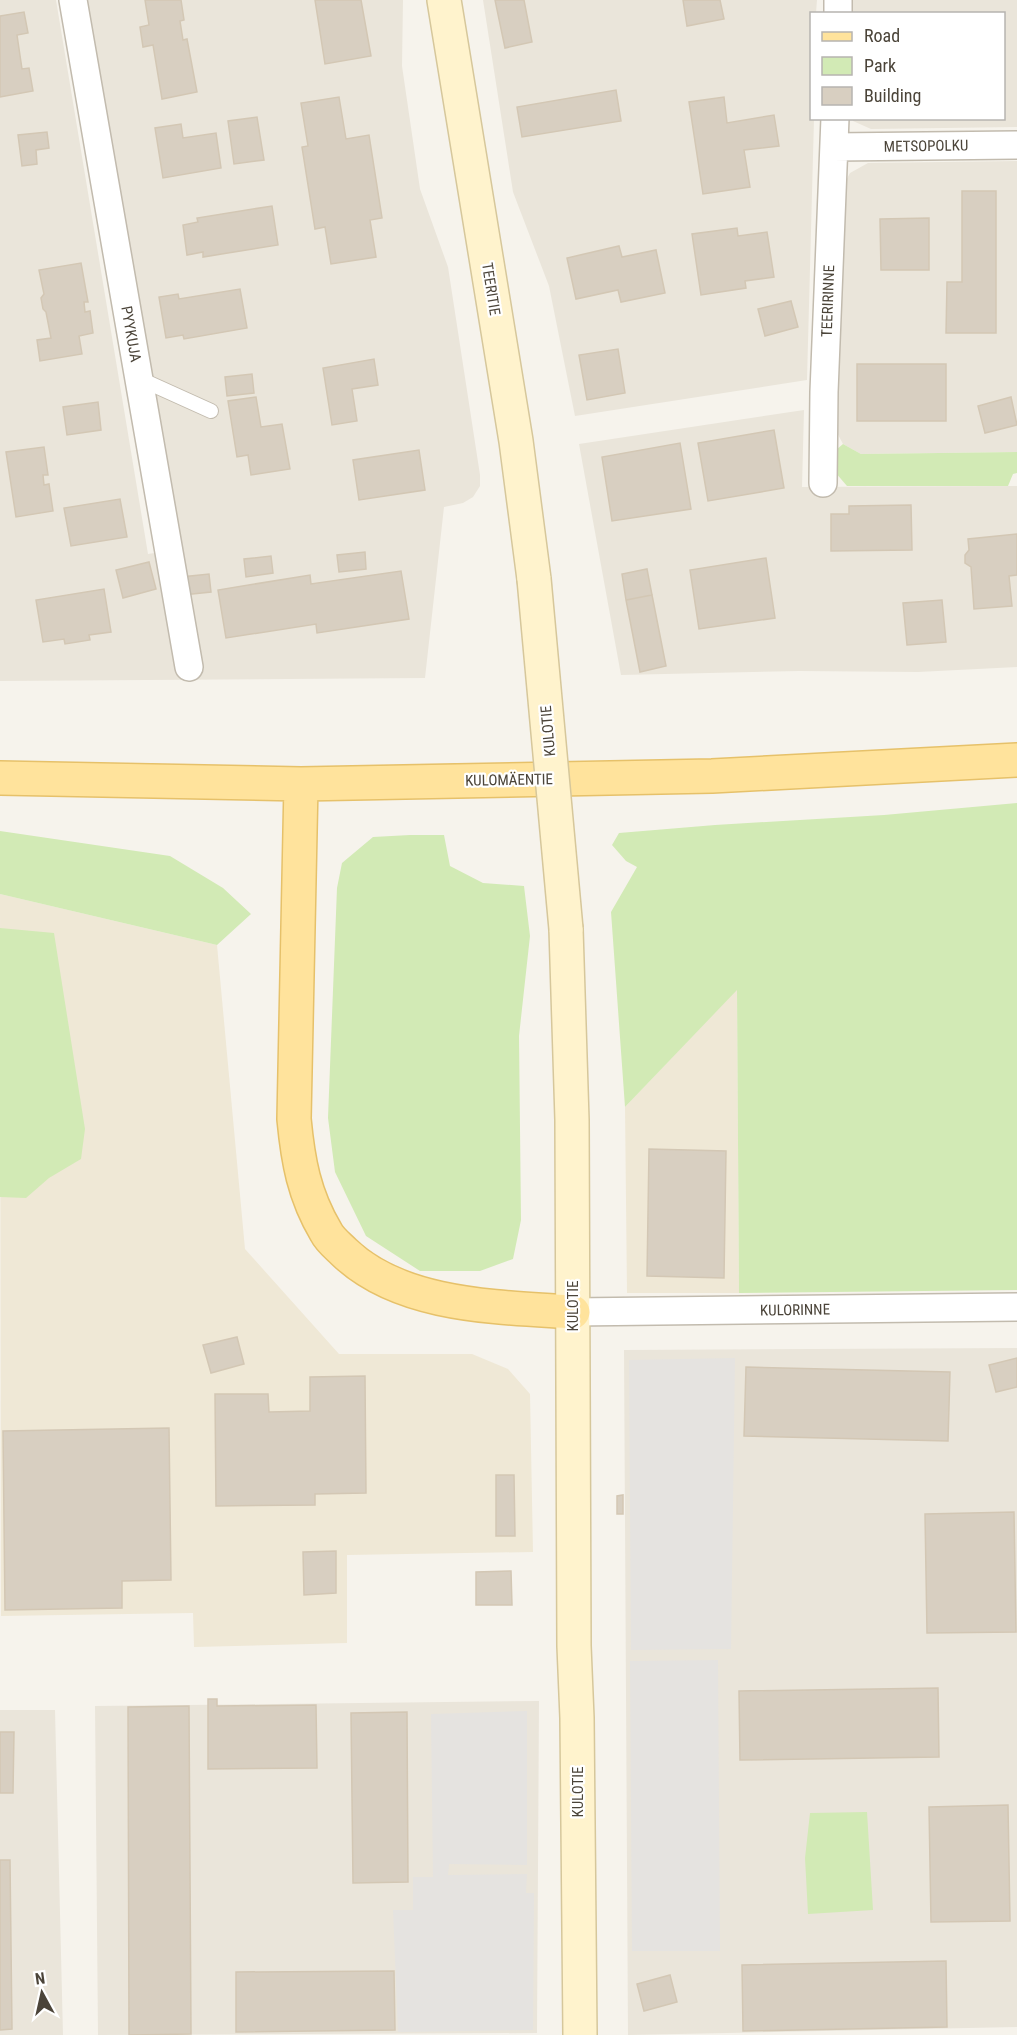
<svg xmlns="http://www.w3.org/2000/svg" width="1017" height="2035" viewBox="0 0 1017 2035" font-family="'Roboto Condensed',sans-serif">
<style>
.residential{fill:#eae5da}
.education{fill:#efe8d6}
.green{fill:#d2eab5}
.parking{fill:#e5e3e0}
.building{fill:#d8cfc1;stroke:#d3c7b4;stroke-width:1.5}
.lines{fill:none;stroke-linecap:round;stroke-linejoin:round}
.lane-casing{stroke:#c2bbae;stroke-width:16}
.street-casing{stroke:#c2bbae;stroke-width:30}
.secondary-casing{stroke:#d6c79b;stroke-width:36}
.primary-casing{stroke:#e6c16a;stroke-width:36}
.lane{stroke:#fff;stroke-width:14}
.street{stroke:#fff;stroke-width:27}
.secondary{stroke:#fff3cd;stroke-width:33}
.primary{stroke:#ffe39c;stroke-width:33}
.secondary-bridge-casing{stroke:#d6c79b;stroke-width:36;stroke-linecap:butt}
.secondary-bridge{stroke:#fff3cd;stroke-width:33}
.labels{text-anchor:middle;stroke-width:4.5;stroke-linejoin:round;paint-order:stroke}
.street-label{font-size:15px;fill:#4b4439;stroke:#fff}
</style>
<rect width="100%" height="100%" fill="#f6f3ec"/>
<path class="residential" d="M0 0H56L148 554 181 549 87 0H403L402 66 420 189 448 267 480 475V486L473 497 463 503 444 507 425 678 0 681Z
M483 0H817L816 13 812 14V118L814 119 807 380 575 416 549 286 513 192Z
M850 0H1017V127L871 129 853 121 852 119 1004 118V14H849Z
M1017 161V452L861 454 843 444 834 427 842 188 850 173 868 163Z
M804 410 802 487 1017 486V667L918 672 799 671 621 675 579 444Z
M1017 1348V2027L628 2035 624 1350Z
M539 1701 537 2033 98 2035 95 1706Z
M0 1710H55L63 2035H0Z"/>
<path class="education" d="M0 894 217 945 245 1249 339 1354H472L508 1369 530 1394 533 1552 347 1555V1643L194 1647 193 1613 1 1616Z
M737 989 739 1293H627L625 1107Z"/>
<path class="green" d="M843 444 861 454 1017 452V473L1013 474 1008 486H847L835 472 836 450Z
M1017 803V1290L739 1293 737 990 625 1107 611 912 637 867 626 861 612 845 619 833 715 825 884 815Z
M0 831 170 856 223 888 251 914 217 945 0 894Z
M410 835H444L450 866 483 883 524 886 530 936 519 1036 521 1220 513 1259 480 1271H420L366 1236 335 1172 328 1118 337 888 342 863 373 837Z
M0 928 54 933 85 1129 81 1159 49 1178 26 1198 0 1197Z
M867 1812 873 1910 808 1914 805 1858 810 1813Z"/>
<path class="parking" d="M735 1358 731 1649 631 1650 629 1360Z
M718 1660 720 1951H632L630 1661Z
M527 1711V1865L449 1864 448 1875 527 1874 526 1893H534L533 2030 398 2032 393 1910H413V1877H433L431 1714Z"/>
<path class="building" d="M145 0H181L184 20 180 21 183 40 187 39 197 92 162 99 153 45 143 47 140 27 149 25Z
M315 0H361L371 56 325 64Z
M495 0H524L532 42 505 48Z
M683 0H720L724 19 687 26Z
M24 12 28 33 17 35 22 69 29 68 33 91 0 97V16Z
M616 90 621 121 522 137 517 107Z
M339 97 346 139 369 135 382 218 370 220 376 257 331 264 325 227 315 229 302 147 308 146 301 103Z
M724 97 727 123 774 115 779 146 744 150 750 187 703 194 689 102Z
M257 117 264 160 234 164 228 121Z
M181 124 183 138 216 133 221 168 163 178 155 128Z
M47 132 49 148 36 150 37 164 22 166 18 135Z
M962 191H996V333H946L947 282H962Z
M272 206 278 245 203 257V252L187 255 183 225 198 222 197 218Z
M929 218V270H881L880 219Z
M737 228 738 236 767 232 774 277 745 281 746 288 701 295 692 234Z
M619 246 622 257 656 250 665 293 621 302 618 290 576 299 567 258Z
M81 263 88 302H84L85 312 90 311 93 333 79 336 82 354 40 361 37 340 51 338 46 312 43 309 41 298 44 294 39 270Z
M240 289 247 328 184 339 183 335 166 338 159 297 178 294 179 299Z
M791 301 798 327 765 336 758 309Z
M618 349 625 393 587 400 579 355Z
M374 359 378 385 352 389 357 421 332 425 323 368Z
M857 364H946V421H857Z
M252 374 254 393 227 396 225 377Z
M256 397 261 427 282 424 290 469 251 475 248 455 237 457 228 401Z
M1011 397 1017 425 985 433 978 406Z
M98 402 101 430 67 435 63 407Z
M774 430 784 488 708 501 698 443Z
M680 443 691 509 612 521 602 457Z
M44 447 48 475H43L44 485 49 484 53 511 16 517 6 452Z
M419 450 425 490 359 500 353 460Z
M120 499 127 537 71 546 64 508Z
M911 505 912 550 831 551V514H849V506Z
M1017 534V575L1009 576 1012 606 974 609 971 567 965 563V555L969 550 968 539Z
M365 552 366 569 339 572 337 555Z
M271 556 273 573 246 577 244 559Z
M766 558 775 618 699 629 690 570Z
M149 562 156 589 123 598 116 570Z
M647 569 652 595 626 600 622 574Z
M401 571 409 619 317 633 316 624 226 638 218 590 310 575 311 584Z
M209 574 211 592 183 595 181 577Z
M104 589 111 632 89 635 90 640 65 644 64 639 43 642 36 600Z
M652 595 666 666 640 672 626 600Z
M942 600 946 642 907 645 903 603Z
M649 1149 726 1151 724 1278 647 1276Z
M237 1337 244 1364 211 1373 203 1345Z
M1017 1358V1387L996 1392 989 1365Z
M746 1367 950 1372 948 1441 744 1436Z
M365 1376 366 1493 315 1494V1505L216 1506 215 1394H268L269 1412 310 1411V1377Z
M169 1428 171 1580 122 1581V1608L5 1610 3 1431Z
M496 1475H514L515 1536H496Z
M623 1495V1514H617V1496Z
M1014 1512 1016 1632 927 1633 925 1514Z
M336 1551V1593L304 1595 303 1552Z
M511 1571 512 1605H476V1572Z
M938 1688 939 1757 740 1760 739 1691Z
M208 1699H217V1706L316 1705 317 1768 208 1769Z
M189 1706 191 2034 129 2035 128 1707Z
M407 1712 408 1882 353 1883 351 1713Z
M0 1732H14L13 1793H0Z
M1008 1805 1010 1921 931 1922 929 1807Z
M0 1860H10L12 2029 0 2030Z
M946 1961 947 2027 743 2031 742 1965Z
M394 1971 395 2030 236 2032V1972Z
M670 1975 677 2002 644 2011 637 1984Z"/>
<g class="lines">
<g class="lane-casing">
<path id="lane" d="M138 378 211 411"/>
</g>
<g class="street-casing">
<path id="street" d="M73 0 189 667
M838 14V0
M834 147 1017 145
M823 483 824 392 835 118
M573 1312 1017 1307"/>
</g>
<g class="secondary-casing">
<path id="secondary" d="M444 0 516 441 534 579
M566 929 572 1120 574 1646 577 1718 580 2035"/>
</g>
<g class="primary-casing">
<path id="primary" d="M0 778 301 784 712 776 1017 760
M301 784 294 1119C298 1161 304 1195 326 1232 330 1240 338 1246 344 1252 401 1307 498 1307 573 1312"/>
</g>
<use href="#lane" class="lane"/>
<use href="#street" class="street"/>
<use href="#secondary" class="secondary"/>
<use href="#primary" class="primary"/>
<g class="secondary-bridge-casing">
<path id="secondary-bridge" d="M534 579 566 929"/>
</g>
<use href="#secondary-bridge" class="secondary-bridge"/>
</g>
<g class="labels">
<g class="street-label">
<text transform="translate(926 146) rotate(-1)" y="5">METSOPOLKU</text>
<text transform="translate(491 289) rotate(81)" y="5">TEERITIE</text>
<text transform="translate(828 301) rotate(-88)" y="5">TEERIRINNE</text>
<text transform="translate(131 334) rotate(80)" y="5">PYYKUJA</text>
<text transform="translate(548 731) rotate(-95)" y="5">KULOTIE</text>
<text transform="translate(509 780) rotate(-1)" y="5">KULOMÄENTIE</text>
<text transform="translate(573 1306) rotate(-90)" y="5">KULOTIE</text>
<text transform="translate(795 1310) rotate(-1)" y="5">KULORINNE</text>
<text transform="translate(578 1792) rotate(-90)" y="5">KULOTIE</text>
</g>
</g>
<rect x="810" y="12" width="195" height="108" fill="#ffffff" stroke="#b7b4b0" stroke-width="1.5"/>
<rect x="822" y="32" width="30" height="9" fill="#ffe39c" stroke="#b7b4b0" stroke-width="1.5"/>
<text x="864" y="42" font-size="18" fill="#4b4439">Road</text>
<rect x="822" y="57" width="30" height="18" fill="#d2eab5" stroke="#b7b4b0" stroke-width="1.5"/>
<text x="864" y="72" font-size="18" fill="#4b4439">Park</text>
<rect x="822" y="87" width="30" height="18" fill="#d8cfc1" stroke="#b7b4b0" stroke-width="1.5"/>
<text x="864" y="102" font-size="18" fill="#4b4439">Building</text>
<g transform="translate(42 1993) rotate(352)" stroke="#ffffff" stroke-width="4.5" paint-order="stroke">
<path d="M0-4.5L10 22L0 15L-10 22Z" fill="#4b4439"/>
<text y="-9" font-size="16" font-weight="bold" text-anchor="middle" fill="#4b4439">N</text>
</g>
</svg>
